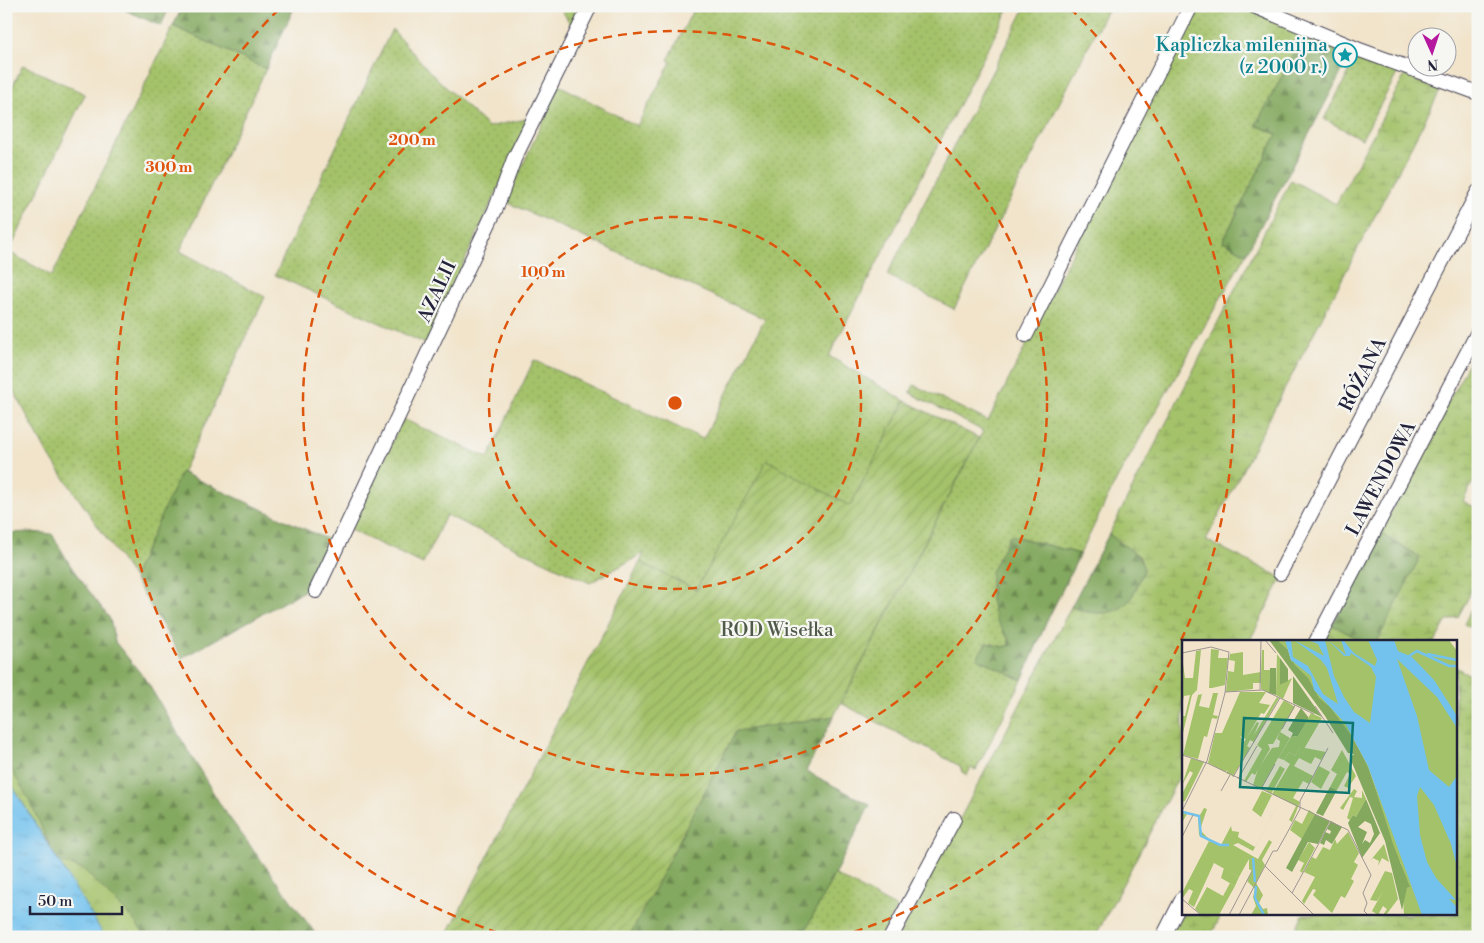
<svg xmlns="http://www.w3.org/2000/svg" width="1484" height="943" viewBox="0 0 1484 943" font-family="'Libre Bodoni',serif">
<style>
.grass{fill:url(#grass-dots);stroke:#637252}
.forest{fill:url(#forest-firs);stroke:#52654c}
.wetland{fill:url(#wetland-marsh);stroke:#637252}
.park{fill:url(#park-tufts);stroke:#637252}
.garden{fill:url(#garden-furrows);stroke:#637252}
.water{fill:url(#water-ripples);stroke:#4a7294}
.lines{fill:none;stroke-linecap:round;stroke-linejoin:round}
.street-casing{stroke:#413f51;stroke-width:16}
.street{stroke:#fff;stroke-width:14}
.ring{fill:none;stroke:#de560e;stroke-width:2.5;stroke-dasharray:9 6}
.labels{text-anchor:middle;stroke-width:4.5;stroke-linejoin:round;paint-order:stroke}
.culture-label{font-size:19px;fill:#0d838f;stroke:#f6f6f2;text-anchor:end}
.street-label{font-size:19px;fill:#22223b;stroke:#f6f6f2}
.park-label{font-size:19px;fill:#505a4b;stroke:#f6f6f2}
.inset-river{fill:none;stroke:#73c2ee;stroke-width:2.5}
.inset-road{fill:none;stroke:#9e9691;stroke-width:1}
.view{fill:#0f766e;fill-opacity:0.15;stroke:#0f766e;stroke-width:2.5}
.inset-edge{fill:none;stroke:#22223b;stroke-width:2.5}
.centre{fill:#de560e;stroke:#f6f6f2;stroke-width:2.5}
.ring-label{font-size:15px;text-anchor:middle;font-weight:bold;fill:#de560e;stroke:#f6f6f2;stroke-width:4.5;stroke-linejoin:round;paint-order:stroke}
</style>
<defs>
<pattern id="grass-dots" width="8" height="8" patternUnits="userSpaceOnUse" patternTransform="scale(1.25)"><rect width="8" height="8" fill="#a4c26a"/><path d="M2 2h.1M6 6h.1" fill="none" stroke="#8da65d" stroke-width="1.8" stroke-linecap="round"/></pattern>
<pattern id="forest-firs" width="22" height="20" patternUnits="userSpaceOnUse" patternTransform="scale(1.25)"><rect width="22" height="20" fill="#83a85e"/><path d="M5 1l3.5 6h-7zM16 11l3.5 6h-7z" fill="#6b884f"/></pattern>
<pattern id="wetland-marsh" width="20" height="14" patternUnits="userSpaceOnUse" patternTransform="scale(1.25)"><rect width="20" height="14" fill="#a4c26a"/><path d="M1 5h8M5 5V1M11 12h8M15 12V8" fill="none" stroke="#8da65d"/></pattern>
<pattern id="park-tufts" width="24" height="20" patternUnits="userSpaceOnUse" patternTransform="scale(1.25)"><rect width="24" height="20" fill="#a4c26a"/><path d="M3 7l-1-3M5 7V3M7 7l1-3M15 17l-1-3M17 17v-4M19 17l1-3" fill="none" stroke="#8da65d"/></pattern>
<pattern id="garden-furrows" width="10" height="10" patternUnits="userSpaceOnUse" patternTransform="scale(1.25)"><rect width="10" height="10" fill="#a4c26a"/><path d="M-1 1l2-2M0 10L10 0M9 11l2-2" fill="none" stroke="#8da65d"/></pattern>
<pattern id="water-ripples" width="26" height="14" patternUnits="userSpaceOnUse" patternTransform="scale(1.25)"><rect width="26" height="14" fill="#73c2ee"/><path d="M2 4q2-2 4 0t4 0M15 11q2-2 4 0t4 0" fill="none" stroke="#63a6cd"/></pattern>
</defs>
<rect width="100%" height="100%" fill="#f6f6f2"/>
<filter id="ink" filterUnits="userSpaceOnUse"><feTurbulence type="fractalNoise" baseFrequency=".02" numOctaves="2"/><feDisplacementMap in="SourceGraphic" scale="10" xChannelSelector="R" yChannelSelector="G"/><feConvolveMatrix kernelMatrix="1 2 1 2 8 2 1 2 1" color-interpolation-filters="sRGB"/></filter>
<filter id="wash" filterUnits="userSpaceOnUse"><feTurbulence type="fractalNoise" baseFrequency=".0096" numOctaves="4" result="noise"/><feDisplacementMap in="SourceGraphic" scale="20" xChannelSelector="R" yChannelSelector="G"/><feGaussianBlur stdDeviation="1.12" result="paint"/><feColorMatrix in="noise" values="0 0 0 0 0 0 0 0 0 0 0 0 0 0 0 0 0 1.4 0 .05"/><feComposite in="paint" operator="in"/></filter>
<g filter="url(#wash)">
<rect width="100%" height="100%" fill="#f1e4cb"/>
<path class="grass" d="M559 6H583L573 28Z
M695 6H1010L829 356 905 401 850 507 767 461 696 590 640 562 644 553 590 583 446 515 423 564 350 530 403 419 488 458 534 360 703 439 765 319 506 202 559 85 637 126 671 62 668 60Z
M1026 6H1109L954 309 887 275Z
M1196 6H1243L1305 33 1256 125 1277 134 1223 241 1246 254 1118 477 1080 554 1010 535 1004 633 1009 639V645L1004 647 986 643 978 658 1022 680 976 770 971 768 967 775 962 772 960 766 841 703 983 431 910 393 914 385 988 421Z
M173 26 266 69 180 251 265 297 133 577 47 453 6 376V99L23 65 85 94 9 252 52 276Z
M392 29 430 72 488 127 531 118 426 344 275 275Z
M1357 57 1398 72 1362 139 1324 119Z
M834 874 897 908 882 937H802Z"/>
<path class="forest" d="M127 6H170L161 26 125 10Z
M183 6H295L266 69 173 26Z
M1305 33 1338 45 1351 54 1246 254 1223 241 1277 134 1256 125Z
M6 468 11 471 7 519H6Z
M181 472 333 542 311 587 182 658 133 577Z
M32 532 52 534 72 568 110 619 115 642 146 680 223 809 318 937H105L6 777V533Z
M1380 533 1420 557 1377 642H1364L1332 625Z
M1109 534 1139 556 1144 569C1140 578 1137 590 1131 598 1117 618 1091 615 1071 607Z
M1010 535 1080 554 1047 621 1022 680 977 658 986 643 1004 647 1009 645V639L996 620 991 600V572Z
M834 716 806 771 870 805 802 937H629L736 731Z"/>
<path class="wetland" d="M1405 75 1440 91 1206 540 1282 578 1249 642H1183V769L1095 937H898L1071 607C1091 615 1117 618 1131 598 1137 590 1140 578 1144 569L1139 556 1109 534 1291 180 1336 204Z
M1478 345V473L1463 501 1478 509V579L1458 617 1446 622 1435 642H1377L1420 557 1380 533Z
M1478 596V632L1464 624Z
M1332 625 1364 642H1323Z
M1455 667 1478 679V937H1292L1303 914H1455Z
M1183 912V914H1222L1210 937H1170Z"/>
<path class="park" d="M6 761 30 801 56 861 83 869 133 919 146 937H6Z"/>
<path class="garden" d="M905 401 979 438 834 716 736 731 629 937H446L640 562 696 590 767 460 850 506Z"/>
<path class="water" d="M6 776 105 937H6Z"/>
</g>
<g filter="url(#ink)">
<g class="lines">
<g class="street-casing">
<path id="street" d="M1254 6 1357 49 1478 93
M1026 335 1191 6
M1280 573 1478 192
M316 591 496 208 514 159 590 6
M1316 642 1478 332
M891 937 954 819
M1163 937 1183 898"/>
</g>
<use href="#street" class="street"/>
</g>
</g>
<g class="ring">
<circle cx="675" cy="403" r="186"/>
<circle cx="675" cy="403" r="372"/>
<path d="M512 937A558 558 0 0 1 280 8M1070 8A558 558 0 0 1 838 937"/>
</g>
<defs>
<g id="sight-ring" transform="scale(1.25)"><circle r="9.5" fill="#f6f6f2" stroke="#0f9aa8" stroke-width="1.5"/><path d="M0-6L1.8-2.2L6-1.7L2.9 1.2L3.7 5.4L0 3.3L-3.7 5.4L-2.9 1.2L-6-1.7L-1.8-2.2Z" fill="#0f9aa8"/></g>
</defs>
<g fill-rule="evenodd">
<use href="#sight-ring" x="1345" y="55"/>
</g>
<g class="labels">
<g class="culture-label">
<text x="1328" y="51">Kapliczka milenijna<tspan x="1328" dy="22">(z 2000 r.)</tspan></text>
</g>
<g class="street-label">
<text transform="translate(436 291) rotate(-65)" y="7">AZALII</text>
<text transform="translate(1362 374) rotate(-63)" y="7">RÓŻANA</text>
<text transform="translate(1380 478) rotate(-62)" y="7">LAWENDOWA</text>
</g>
<g class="park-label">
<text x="777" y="636">ROD Wisełka</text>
</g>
</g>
<g transform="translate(1182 640)">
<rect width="275" height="275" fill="#f1e4cb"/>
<path d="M19 10 15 50 10 55 0 97V76H3L8 55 2 56 0 64V16L3 38H11L14 11ZM80 10H82V30H88L87 53 79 49V43H71V49L44 52 46 31 52 32 53 21 47 20 48 14 61 12V35L79 32ZM95 14 98 18V45L110 38 101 59 94 55ZM31 53H36L31 75 36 76 35 79 30 78 25 97 22 96 16 119 1 115 16 55 20 54 17 66 27 68ZM98 92 108 98 97 117 102 120 96 118 79 149 71 145 76 129 90 108 97 107 98 101 95 99ZM118 107 144 112 139 120 133 117 129 124 117 118 112 126 131 136 127 144 121 141 111 158 118 162 110 182 107 180 114 166 90 154 108 124 102 120 107 112 113 116ZM160 110 174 136 166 148 162 146 168 134 165 132 155 150 148 147 155 134 149 130ZM9 118 22 122 3 161 0 162V154L11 133 8 131 0 145ZM98 126 103 129 89 154 84 151ZM137 126 148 132 139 149 129 142ZM172 149 175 151 172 157 180 158V150L184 159 174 177 171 175 168 180 165 178 171 158 168 157 161 170 158 168ZM80 151 90 155 79 177 70 170ZM98 160 71 211 56 203 51 205 76 219 87 200 90 202 80 220 83 225 74 243 81 255 77 263 81 269 85 268 86 275H69L74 266 71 257 73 249 65 241 70 231 67 229V219L57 237 32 223 12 267 6 263 11 251 7 249 0 259V253L27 201 17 195 16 175 6 172 0 183 1 171 18 175 22 168 25 169 18 190 28 200 39 205 49 186 50 191 57 192 56 197 73 207ZM127 170 133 174 120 199 108 190 113 180 120 184ZM166 192 177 213 172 222 176 225 169 239 172 241 163 258 159 256 150 273 131 255 134 250 131 249 122 264 120 261 133 237 122 232 130 217 134 219 141 207 148 210 153 199 155 204ZM127 202 133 208 120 233 118 231 122 223 116 220ZM202 204 207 222 200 218 196 226 197 221 191 218 188 221ZM203 231 210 233 216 259 204 275H201L205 269 201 266 197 273 200 275H196L190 271 201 251 195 261 188 260ZM48 243 53 246 37 275H19L13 269 25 247 41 256ZM232 246 240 275H222L221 257 225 248Z" fill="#a4c26a"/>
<path d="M87 0H103L109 20 121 30 163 83 186 126 219 224 232 246 225 248 220 270 203 201 168 118 172 114 166 113 143 76ZM98 18 106 29V41L98 45ZM88 28H94V55L87 53ZM111 36 140 77 111 63ZM119 68 127 78 116 96 109 97 111 93 106 90ZM148 147 155 150 141 176 134 173ZM184 159 198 193 180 218 166 183 171 175 174 177ZM183 181 189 184 192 194 188 203 183 200 180 204 185 192 176 187ZM133 174 148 181 136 204 126 202 110 232 104 228ZM149 181 160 187 150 204 144 200 142 205 138 203 143 192 148 194 149 191 145 189Z" fill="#83a85e" fill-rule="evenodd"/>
<path d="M58 52H84L77 63 88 65 82 74 79 73 64 99 58 96 62 102 75 82 77 83 72 95 95 57 97 58 72 102 68 100 65 106 68 108 51 136 44 133 46 130 43 132 26 123 33 93H40ZM102 60 113 67 91 104H86L88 109 73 135 70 133 64 142 62 141 80 109 75 105Z" fill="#a4c26a"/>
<path d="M95 0H267L275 11V275H239L211 204 189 134 174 102 148 67 137 58 126 38 112 24 109 13Z" fill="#a4c26a"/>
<path d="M129 73 140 78 122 109 118 107 113 116 107 112 102 120 97 117 109 97 116 96Z" fill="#a4c26a"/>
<path d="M29 9 37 10 36 18H46L43 45 30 48H27ZM42 228 57 237 53 246 39 238Z" fill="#a4c26a"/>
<path d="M103 0H109L111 17 126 26 141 54 156 64 145 28 139 20 112 0 142 16 136 4 126 0H143L152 36 162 57 172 72 188 83 194 37 189 27 169 13 168 16H162L146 0 164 15 159 0H161L172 13 193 26 195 20 186 0H212L216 11 230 17 252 40 275 76V88L255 57 215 19 235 76 247 130 267 147 275 136V227L269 204 252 165 238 147 235 156 238 195 245 222 254 238 274 260 267 259 275 267V275H240L186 126 163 83 132 50 129 36 109 20Z" fill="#73c2ee"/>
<path class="inset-river" d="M245 14 275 20M227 16 235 11 267 26H275M1 172 17 176 19 196 38 205H47M71 218 73 242M74 246 73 258 82 275"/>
<path class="inset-road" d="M83 0 94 13M0 13 29 7 47 12 43 53 25 121 0 171M78 50 79 0M43 52 81 50 132 74M133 66 151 93M100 89 113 65M0 115 25 123 166 190 189 235 181 253 185 263 182 271 186 275M51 137 98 58M56 139 75 106M79 149 93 124M39 151 48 135M0 197 11 175M83 226 132 275M110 253 149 181M0 259 19 275M47 275 70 231M57 275 91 211H95L104 195 118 169V161L146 108"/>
<path class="view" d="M62 78 171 83 167 153 58 147Z"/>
<rect width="275" height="275" class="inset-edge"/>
</g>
<circle cx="675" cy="403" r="8" class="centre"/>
<g class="ring-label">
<text x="412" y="145">200 m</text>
<text x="169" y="172">300 m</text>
<text x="543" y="277">100 m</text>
</g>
<rect width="1484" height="943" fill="none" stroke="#f6f6f2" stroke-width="25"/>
<g transform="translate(1432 52) rotate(177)"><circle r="24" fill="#f6f6f2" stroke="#a1a1a9"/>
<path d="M0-4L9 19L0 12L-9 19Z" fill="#b5179e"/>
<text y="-8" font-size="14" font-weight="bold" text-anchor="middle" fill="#22223b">N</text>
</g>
<path d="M30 906v8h92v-8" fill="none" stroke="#22223b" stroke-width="2.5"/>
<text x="38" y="906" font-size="15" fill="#22223b" stroke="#f6f6f2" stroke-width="4" paint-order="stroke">50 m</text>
</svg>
